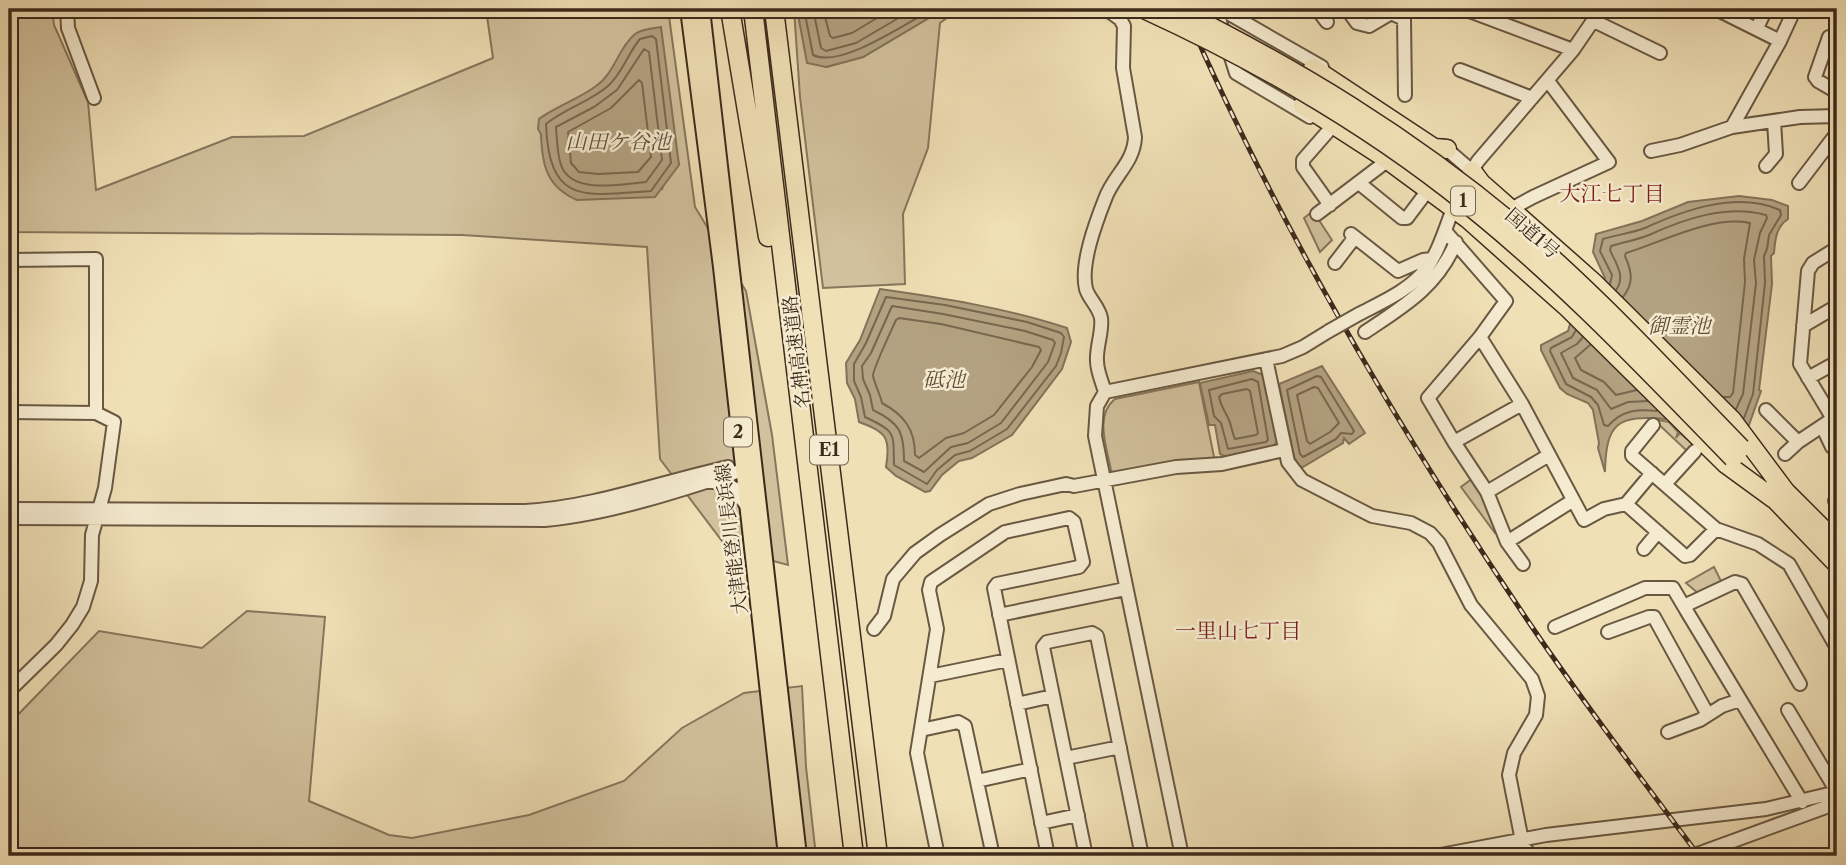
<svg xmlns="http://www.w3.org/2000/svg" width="1846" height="865" viewBox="0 0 1846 865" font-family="'Libre Caslon Text','Noto Serif JP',serif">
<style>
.green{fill:#d1c19c;stroke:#86765c;stroke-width:2;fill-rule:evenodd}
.water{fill:#b3a281;stroke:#837258;stroke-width:2}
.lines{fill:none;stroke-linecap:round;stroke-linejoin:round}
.shore{stroke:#78664e;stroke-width:2}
.minor-casing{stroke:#695842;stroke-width:16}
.major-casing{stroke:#3c2a1b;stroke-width:18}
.highway-casing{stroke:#3c2a1b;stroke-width:21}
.minor{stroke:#f5ebd0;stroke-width:12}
.major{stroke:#f0e0b6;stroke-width:14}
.highway{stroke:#f0e0b6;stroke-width:18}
.rail-casing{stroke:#3c2a1b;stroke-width:5}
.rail{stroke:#f5ebd0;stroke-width:2.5;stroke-dasharray:8;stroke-linecap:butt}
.minor-bridge-casing{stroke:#695842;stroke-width:16;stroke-linecap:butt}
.highway-bridge-casing{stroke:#3c2a1b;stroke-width:21;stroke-linecap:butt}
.minor-bridge{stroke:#f5ebd0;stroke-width:12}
.highway-bridge{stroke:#f0e0b6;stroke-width:18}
.labels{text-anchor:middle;stroke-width:5;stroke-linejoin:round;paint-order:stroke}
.shield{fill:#f5ebd0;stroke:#746451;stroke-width:2}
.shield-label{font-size:18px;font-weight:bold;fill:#3c2a1b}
.street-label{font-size:19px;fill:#3c2a1b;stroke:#f5ebd0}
.water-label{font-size:21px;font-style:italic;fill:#604e3a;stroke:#f5ebd0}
.neighbourhood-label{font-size:21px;fill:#7a1f14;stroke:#f5ebd0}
</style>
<rect width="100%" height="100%" fill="#f0e0b6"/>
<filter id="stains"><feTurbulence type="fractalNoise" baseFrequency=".00286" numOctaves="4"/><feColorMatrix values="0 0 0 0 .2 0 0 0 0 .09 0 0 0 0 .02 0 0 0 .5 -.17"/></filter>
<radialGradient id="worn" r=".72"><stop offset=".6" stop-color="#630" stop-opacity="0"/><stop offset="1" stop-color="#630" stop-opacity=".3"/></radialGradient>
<path class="green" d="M9 9H52L54 25 88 102 96 190 232 137 304 136 493 58 486 9H668L695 207 746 291 772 435 788 565 728 549 660 459 647 247 462 235 9 232ZM625 46 679 164 665 180 662 189 545 166 539 119C560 104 587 97 605 79 614 71 619 57 625 46Z
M794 9H797L803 37 826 67 863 57 944 9H959L940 23 928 148 903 214 905 284 823 288 800 97Z
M1313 211 1332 240 1320 252 1304 218Z
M1199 382 1215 462 1115 475 1111 470C1107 448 1094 416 1115 399Z
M1653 419 1669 422 1678 432 1676 438 1680 433 1694 445 1687 451Z
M1473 478 1500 531 1495 533 1461 487Z
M1714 567 1722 583 1699 594 1686 583Z
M247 611 325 617 309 801 389 835 412 838 529 815 624 781 682 728 744 693 802 686 806 767 816 856H9V724L99 631 202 648Z"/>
<path class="water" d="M797 9H944L863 57 826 67 807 63Z
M661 27 679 165 655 197 577 200C547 187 542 166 541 134L538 129 539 119C557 106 579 99 596 86 615 73 618 48 635 34 641 29 654 28 661 27Z
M1739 196 1772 200 1788 206V219C1776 227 1775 240 1774 253L1771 256 1772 284 1759 390 1761 391 1749 425 1668 416 1666 419C1618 415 1606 422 1605 472L1598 448 1599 443 1593 410 1588 403 1567 394 1560 388 1541 350V345L1568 331 1571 321 1605 278 1593 252 1596 234 1642 221 1688 202Z
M880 289C943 298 1006 308 1067 328L1071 342 1062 369 1012 435 972 458 959 461 942 475 930 491 925 492 896 476 886 467C891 437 886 432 859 422L855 399 847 383 846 363 860 340Z
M1322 366 1365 433 1349 444 1344 438 1343 443 1303 467 1299 466 1294 457 1279 384Z
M1253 371 1263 375 1277 442 1272 448 1226 457 1220 454 1215 425H1209L1200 383Z"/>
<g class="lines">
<path class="shore" d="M804 9 813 55C840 69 906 23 933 9
M813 9 821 48 826 51 856 43 914 9
M823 9 830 36 833 38 852 33 892 9
M652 36 656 39 671 163 651 191C584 196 549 205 546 124 565 108 590 102 608 86 622 74 628 53 640 39Z
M644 49 649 52 662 160 646 182C622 184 571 195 561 165 557 153 557 139 556 127L594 107 617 90Z
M639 80 642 83 651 157 638 172 598 174 579 172 571 163 568 132 611 108Z
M1610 284 1612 275 1600 251 1603 239C1616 235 1632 233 1645 228 1684 210 1737 191 1780 210L1781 215 1769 235 1767 249 1764 256 1765 283 1753 394 1744 418
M1616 290C1626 276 1616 264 1610 250L1611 246C1623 242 1637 240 1649 235 1684 219 1727 204 1766 215L1767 218 1760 233 1754 260 1756 283 1743 394 1736 409
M886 297 945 305 1027 322 1061 333 1064 337 1061 353 1056 366 1007 429 970 451 955 455 937 470 927 484 894 465C893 432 897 432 865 417L861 397 854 381V364L866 343Z
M1623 297C1634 283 1632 272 1625 256L1626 253C1662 242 1712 215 1750 223L1744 259 1745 282 1733 393 1730 397H1724
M892 306 943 314 1025 331 1053 340 1055 343 1048 362 1001 423 968 443 951 447 924 472 904 461C904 432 900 423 873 410L870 395 863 379 862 366 871 353Z
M899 318 941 324 1039 347 1041 350 1032 367 994 415 964 433 946 438 919 458 915 455C915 429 904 415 882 403 880 394 875 385 873 376 872 371 892 329 896 320Z
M1576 330 1572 337 1551 348 1550 351 1566 384 1591 397 1598 405 1604 425 1608 426C1622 410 1637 409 1657 411
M1583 337 1577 344 1561 353 1573 378 1597 390 1611 409 1628 402 1648 401
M1590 345 1575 358 1581 370 1604 382 1616 395 1637 390
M1317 376 1321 377 1354 431 1352 434 1341 433 1336 439 1303 457 1300 454 1287 390Z
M1252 379 1258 382 1268 440 1266 442 1228 449 1221 423 1214 416 1209 390Z
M1314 387 1318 388 1339 423 1330 432 1310 444 1307 441 1297 395Z
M1247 389 1250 391 1258 433 1256 435 1235 439C1232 433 1232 427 1229 420 1225 410 1222 410 1219 397L1222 394Z"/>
<g class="minor-casing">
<path id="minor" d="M67 9 68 28 94 98
M1216 9 1236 73 1310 117
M1221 9 1322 67
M1287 9H1295
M1317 9 1327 22
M1347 9 1357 23 1369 26 1391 13 1404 19 1405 95
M1464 9 1573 50
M1716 9 1780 41 1732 127
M1594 21 1660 53
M1757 28 1766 9
M1829 37 1815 77 1818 81 1837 92
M1780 41 1791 17
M1460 70 1532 98
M1443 146 1472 171
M1651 151 1680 145 1732 127 1800 117 1837 116
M1766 166 1776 154 1774 121
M1469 175 1478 161 1573 50 1601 9
M1359 183 1402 218H1407L1425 194
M1799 183 1837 133
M1330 205 1303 167V160L1330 129
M1511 209 1533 197 1609 162 1548 81
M1317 214 1383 164
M1445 231 1506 301 1480 337 1428 398 1454 442 1487 492 1507 542 1523 564
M1351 234 1398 271 1423 260 1432 259
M9 260 96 259V413L9 412
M1335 263 1355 237
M1359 314C1382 302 1410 290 1426 269 1440 250 1446 225 1455 204
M1803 326 1837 306
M1365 332C1404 306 1437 287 1456 242
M1480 337 1522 404 1584 520 1604 509 1626 504
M1266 359 1288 462 1302 480 1372 516 1411 523 1430 533 1439 543 1471 605 1532 679 1538 696 1536 715 1514 753 1509 775 1523 846 1531 856
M1808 378 1837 362
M1105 392C1102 382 1097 371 1097 361 1096 347 1103 331 1101 318 1099 307 1089 299 1086 289 1080 264 1096 222 1105 199 1113 176 1134 163 1135 137L1123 68 1124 26 1120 19 1106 9
M1766 410 1798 442
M1833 419 1800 364 1808 271 1813 263 1837 248
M1653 425 1632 451V456L1716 529 1758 544 1789 564 1837 648
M1822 426 1832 447
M1454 442 1522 404
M1785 454 1798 442 1837 416
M1652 473 1626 504 1685 556 1690 555 1716 529
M711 481 734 488 746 505
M1665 484 1695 451
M1487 492 1549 455
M1835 501 1837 499
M9 509 525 511C595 507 660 482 728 467
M9 518 545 520C612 514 688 488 752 467
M1507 542 1572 501
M1644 549 1658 532
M999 615 1125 589
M1555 627 1645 588H1673L1686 610
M874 629 884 616 893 579 915 553 940 535 989 504 1020 494 1066 484 1074 486 1176 467 1222 464 1284 450
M1608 632 1649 617H1654L1708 715
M930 676 1008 660
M1800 684 1742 584 1735 582 1688 604 1686 610 1802 802
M9 691 56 645 72 625 83 607 91 581 92 535 105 488 114 422 96 413
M1017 704 1053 696
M1788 710 1837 792
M921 730 958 722 965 726 993 856
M1668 732 1700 720 1722 706 1740 700
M1066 758 1120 747
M977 781 1031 769
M1041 823 1078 815
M938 856 917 753 937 629 929 590 931 582 1005 532 1069 518 1074 522 1083 562 1079 567 997 584 994 588 1048 856
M1086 856 1043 647 1047 642 1092 633 1097 636 1142 856
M1182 856 1095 436 1097 406 1105 392 1282 356 1303 347 1329 331
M1435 856 1546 835 1766 809 1837 792
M1692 856 1837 803"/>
</g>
<g class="major-casing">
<path id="major" d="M688 9 721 267 786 856
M702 9 799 856"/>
</g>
<g class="highway-casing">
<path id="highway" d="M730 9 768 237
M753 9 854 856
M774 9 878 856
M1313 68 1434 148 1447 149
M1303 105 1385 158 1468 219 1568 308 1726 464 1774 499
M1472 171 1481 183 1593 282 1732 420 1785 491
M1779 485 1837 543
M1767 491 1837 564"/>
</g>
<use href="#minor" class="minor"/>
<use href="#major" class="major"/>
<use href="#highway" class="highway"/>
<g class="rail-casing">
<path id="rail" d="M1184 9C1277 224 1397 427 1528 621 1582 701 1641 778 1699 856"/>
</g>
<use href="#rail" class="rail"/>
<g class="minor-bridge-casing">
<path id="minor-bridge" d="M1329 331 1359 314"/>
</g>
<g class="highway-bridge-casing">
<path id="highway-bridge" d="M1144 9C1251 58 1355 117 1448 189 1552 269 1642 364 1733 458
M1176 9C1300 71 1407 136 1514 225 1595 293 1667 372 1741 448"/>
</g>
<use href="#minor-bridge" class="minor-bridge"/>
<use href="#highway-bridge" class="highway-bridge"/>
</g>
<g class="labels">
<g class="shield">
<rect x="1451" y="186.5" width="24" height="29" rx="5"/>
<rect x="724" y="417.5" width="28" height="29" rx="5"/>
<rect x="810" y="435.5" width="38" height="29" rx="5"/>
</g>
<g class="shield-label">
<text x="1463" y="207">1</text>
<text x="738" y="438">2</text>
<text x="829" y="456">E1</text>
</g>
<g class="street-label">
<text transform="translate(1533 233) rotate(41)" y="7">国道1号</text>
<text transform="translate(796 352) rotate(-97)" y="7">名神高速道路</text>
<text transform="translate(731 539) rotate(-97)" y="7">大津能登川長浜線</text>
</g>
<g class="water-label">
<text x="618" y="149">山田ケ谷池</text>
<text x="1679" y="333">御霊池</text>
<text x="944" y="387">砥池</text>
</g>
<g class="neighbourhood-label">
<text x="1612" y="201">大江七丁目</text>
<text x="1238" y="638">一里山七丁目</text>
</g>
</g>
<rect width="1846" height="865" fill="none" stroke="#f0e0b6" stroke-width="35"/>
<rect x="10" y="10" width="1825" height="844" fill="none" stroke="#3c2a1b" stroke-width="3.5"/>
<rect x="18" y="18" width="1811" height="830" fill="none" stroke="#3c2a1b" stroke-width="2"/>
<rect width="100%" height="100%" filter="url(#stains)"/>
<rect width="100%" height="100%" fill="url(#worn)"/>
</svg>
